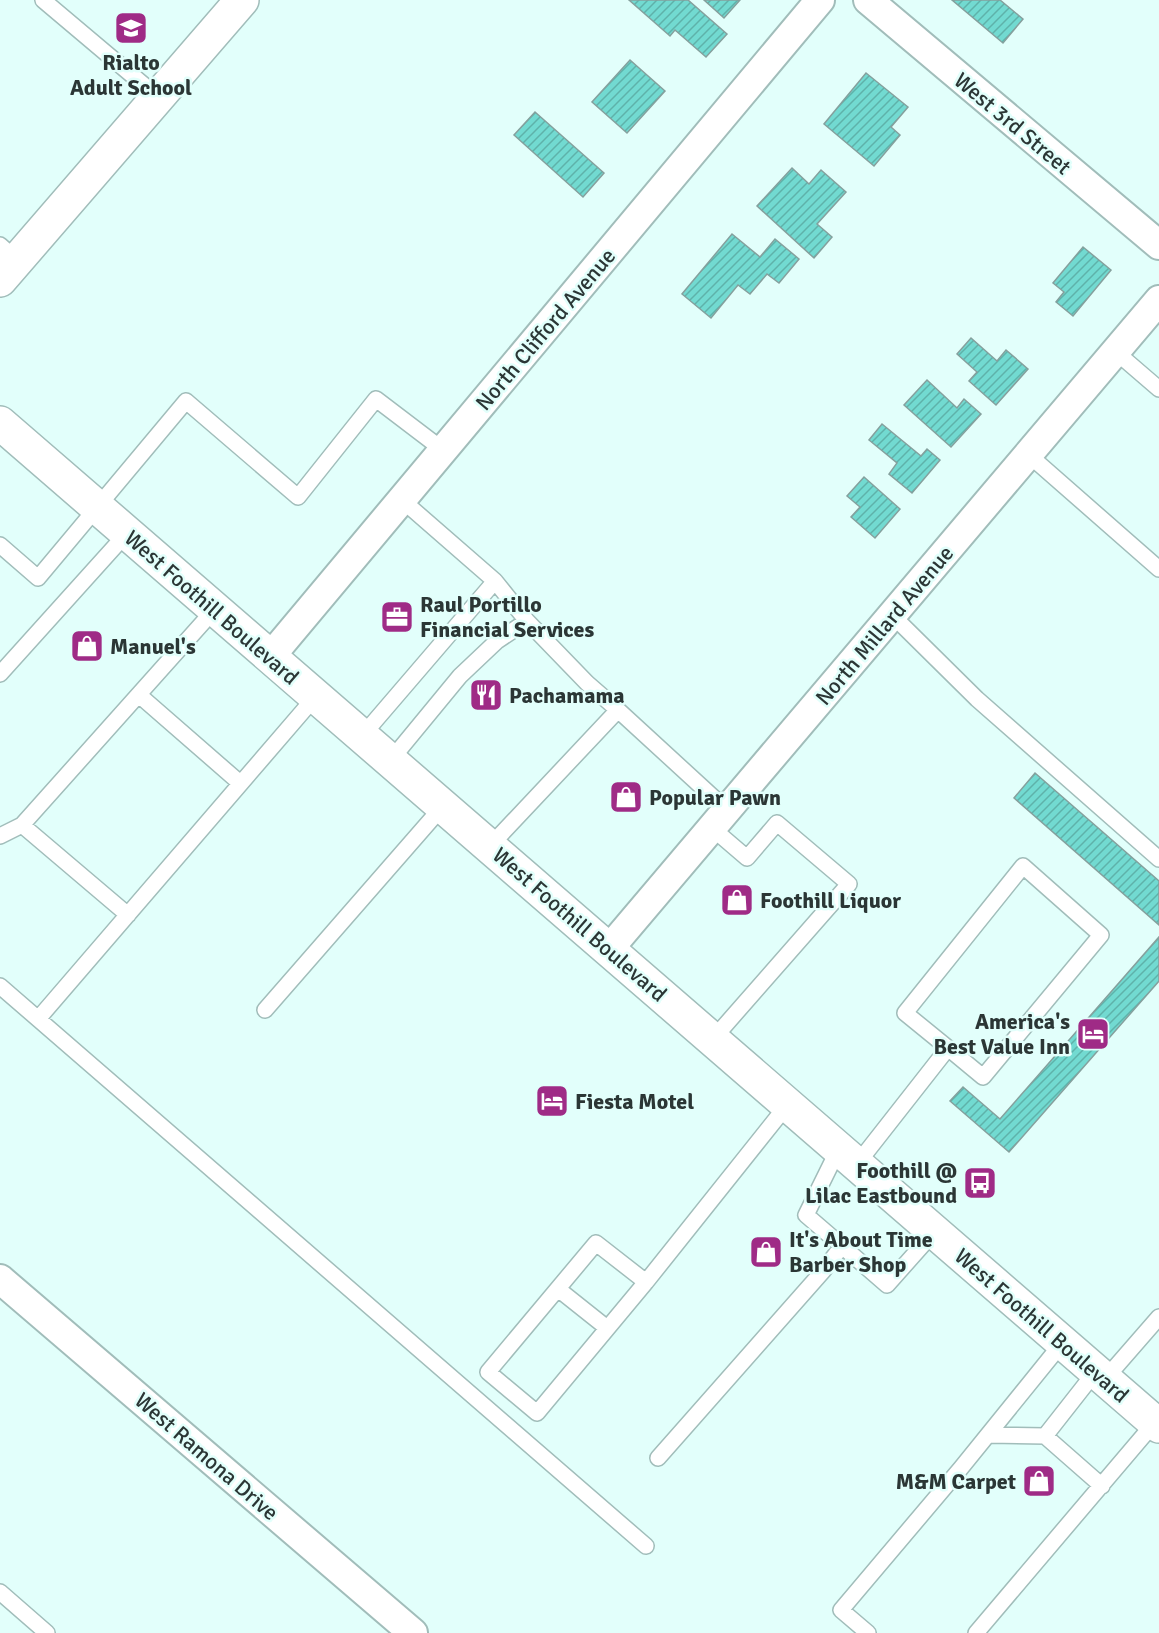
<svg xmlns="http://www.w3.org/2000/svg" width="1159" height="1633" viewBox="0 0 1159 1633" font-family="Signika,sans-serif">
<style>
.building{fill:url(#building-hatch);stroke:#85a09d;stroke-width:1.5}
.lines{fill:none;stroke-linecap:round;stroke-linejoin:round}
.service-casing{stroke:#a1bdba;stroke-width:18}
.minor-casing{stroke:#a1bdba;stroke-width:32}
.tertiary-casing{stroke:#a1bdba;stroke-width:36}
.primary-casing{stroke:#a1bdba;stroke-width:36}
.service{stroke:#fff;stroke-width:15}
.minor{stroke:#fff;stroke-width:28}
.tertiary{stroke:#fff;stroke-width:33}
.primary{stroke:#fff;stroke-width:33}
.labels{text-anchor:middle;stroke-width:5;stroke-linejoin:round;paint-order:stroke}
.poi-label{font-size:22px;font-weight:bold;fill:#2b3635;stroke:#e2fffb;text-anchor:start}
.street-label{font-size:22px;fill:#2b3635;stroke:#e2fffb}
</style>
<defs>
<pattern id="building-hatch" width="6" height="6" patternUnits="userSpaceOnUse" patternTransform="scale(1.5)"><rect width="6" height="6" fill="#72dad1"/><path d="M-1 1l2-2M0 6l6-6M5 7l2-2" fill="none" stroke="#5eb2aa"/></pattern>
</defs>
<rect width="100%" height="100%" fill="#e2fffb"/>
<path class="building" d="M629 0H688L727 34 706 57 675 30 670 36Z
M704 0H740L724 18Z
M952 0H1000L1023 19 1003 43Z
M630 60 665 91 627 133 592 102Z
M866 73 908 107 891 127 900 135 874 166 824 124Z
M535 112 604 173 583 197 514 135Z
M792 168 809 184 821 170 846 192 817 224 832 237 814 258 757 206Z
M732 234 760 257 775 239 799 259 779 283 767 274 750 294 738 285 711 318 682 294Z
M1083 247 1111 270 1073 316 1056 302 1064 292 1053 283Z
M971 338 997 361 1006 350 1028 369 996 405 969 381 977 372 957 354Z
M927 380 957 408 964 399 981 414 951 447 904 405Z
M882 424 921 456 927 449 940 460 912 493 889 474 897 463 869 440Z
M864 477 900 509 875 538 851 517 860 507 847 496Z
M1035 773 1159 881V925L1014 798Z
M1159 937V981L1009 1152 950 1101 963 1087 1000 1119Z"/>
<g class="lines">
<g class="service-casing">
<path id="service" d="M43 0 158 97
M0 245 17 260
M1116 352 1159 389
M1029 455 1159 569
M0 545 38 578 186 401 298 497 376 399 443 450
M495 581 527 621
M892 615 977 699 1159 859
M0 674 127 533
M139 695 240 783
M362 736 495 581 402 500
M390 761 460 676 497 641 527 621 587 683 618 710
M712 828 747 858 777 823 849 884 713 1039
M0 836 22 825
M490 846 618 710 727 810
M128 915 22 825 215 609
M0 986 646 1546
M265 1010 443 806
M38 1019 316 696
M857 1164 948 1048 983 1077 1101 935 1023 866 905 1013 948 1048
M842 1246 887 1285 935 1231
M646 1282 537 1413 488 1372 596 1243 646 1282 788 1104
M558 1289 607 1328
M1096 1371 1045 1436 1102 1486
M1105 1379 1159 1317
M988 1435 1045 1436
M658 1458 823 1271 842 1246 806 1215 839 1148
M0 1592 47 1633
M868 1633 841 1610 961 1468 1063 1342
M976 1633 1155 1422"/>
</g>
<g class="minor-casing">
<path id="minor" d="M868 0 1159 245
M270 657 820 0
M609 949 1159 300
M0 1279 413 1633"/>
</g>
<g class="tertiary-casing">
<path id="tertiary" d="M0 280 242 0"/>
</g>
<g class="primary-casing">
<path id="primary" d="M0 423 1159 1426"/>
</g>
<use href="#service" class="service"/>
<use href="#minor" class="minor"/>
<use href="#tertiary" class="tertiary"/>
<use href="#primary" class="primary"/>
</g>
<defs>
<g id="school-square" transform="scale(1.725)"><rect x="-9" y="-9" width="18" height="18" rx="4" fill="#9f2b86" stroke="#e2fffb"/><path d="M0-5L7-2L0 1L-7-2ZM-4 1L0 2.5L4 1V4Q0 6-4 4Z" fill="#fff"/></g>
<g id="office-square" transform="scale(1.725)"><rect x="-9" y="-9" width="18" height="18" rx="4" fill="#9f2b86" stroke="#e2fffb"/><path d="M-6-3h4V-5.5h4V-3h4V5H-6ZM-1-4.5V-3h2v-1.5ZM-6 0V1H6V0Z" fill="#fff"/></g>
<g id="shop-square" transform="scale(1.725)"><rect x="-9" y="-9" width="18" height="18" rx="4" fill="#9f2b86" stroke="#e2fffb"/><path d="M-5-2.5h2.3a2.7 3.5 0 0 1 5.4 0H5L5.5 6h-11ZM-1.5-2.5h3a1.5 2.3 0 0 0-3 0Z" fill="#fff"/></g>
<g id="restaurant-square" transform="scale(1.725)"><rect x="-9" y="-9" width="18" height="18" rx="4" fill="#9f2b86" stroke="#e2fffb"/><path d="M-5-6h1v4h1v-4h1v4h1v-4h1v5L-1.5 .5V6h-2V.5L-5-1ZM5-6V6H3V1.5H1.5Q1.5-4 5-6Z" fill="#fff"/></g>
<g id="hotel-square" transform="scale(1.725)"><rect x="-9" y="-9" width="18" height="18" rx="4" fill="#9f2b86" stroke="#e2fffb"/><path d="M-6-4.5h1.5V1H6V5H4.5V3h-9V5H-6ZM-4 0a1.8 1.8 0 1 1 3.6 0ZM.5 0V-2.5h3Q6-2.5 6 0Z" fill="#fff"/></g>
<g id="bus-square" transform="scale(1.725)"><rect x="-9" y="-9" width="18" height="18" rx="4" fill="#9f2b86" stroke="#e2fffb"/><path d="M-5-6H5V4H4V6H2V4H-2V6H-4V4H-5ZM-3.5-4V0h7V-4ZM-3.5 1.2v1.5H-2V1.2ZM2 1.2v1.5H3.5V1.2Z" fill="#fff"/></g>
</defs>
<g fill-rule="evenodd">
<use href="#school-square" x="131" y="28"/>
<use href="#office-square" x="397" y="617"/>
<use href="#shop-square" x="87" y="646"/>
<use href="#restaurant-square" x="486" y="695"/>
<use href="#shop-square" x="626" y="797"/>
<use href="#shop-square" x="737" y="900"/>
<use href="#hotel-square" x="1093" y="1034"/>
<use href="#hotel-square" x="552" y="1101"/>
<use href="#bus-square" x="980" y="1183"/>
<use href="#shop-square" x="766" y="1252"/>
<use href="#shop-square" x="1039" y="1481"/>
</g>
<g class="labels">
<g class="poi-label">
<text x="131" y="70" text-anchor="middle">Rialto<tspan x="131" dy="25">Adult School</tspan></text>
<text x="420" y="612">Raul Portillo<tspan x="420" dy="25">Financial Services</tspan></text>
<text x="110" y="654">Manuel's</text>
<text x="509" y="703">Pachamama</text>
<text x="649" y="805">Popular Pawn</text>
<text x="760" y="908">Foothill Liquor</text>
<text x="1070" y="1029" text-anchor="end">America's<tspan x="1070" dy="25">Best Value Inn</tspan></text>
<text x="575" y="1109">Fiesta Motel</text>
<text x="957" y="1178" text-anchor="end">Foothill @<tspan x="957" dy="25">Lilac Eastbound</tspan></text>
<text x="789" y="1247">It's About Time<tspan x="789" dy="25">Barber Shop</tspan></text>
<text x="1016" y="1489" text-anchor="end">M&amp;M Carpet</text>
</g>
<g class="street-label">
<text transform="translate(1013 123) rotate(40)" y="8">West 3rd Street</text>
<text transform="translate(545 329) rotate(-50)" y="8">North Clifford Avenue</text>
<text transform="translate(212 607) rotate(41)" y="8">West Foothill Boulevard</text>
<text transform="translate(884 625) rotate(-50)" y="8">North Millard Avenue</text>
<text transform="translate(580 924) rotate(41)" y="8">West Foothill Boulevard</text>
<text transform="translate(1042 1325) rotate(41)" y="8">West Foothill Boulevard</text>
<text transform="translate(207 1456) rotate(41)" y="8">West Ramona Drive</text>
</g>
</g>
</svg>
